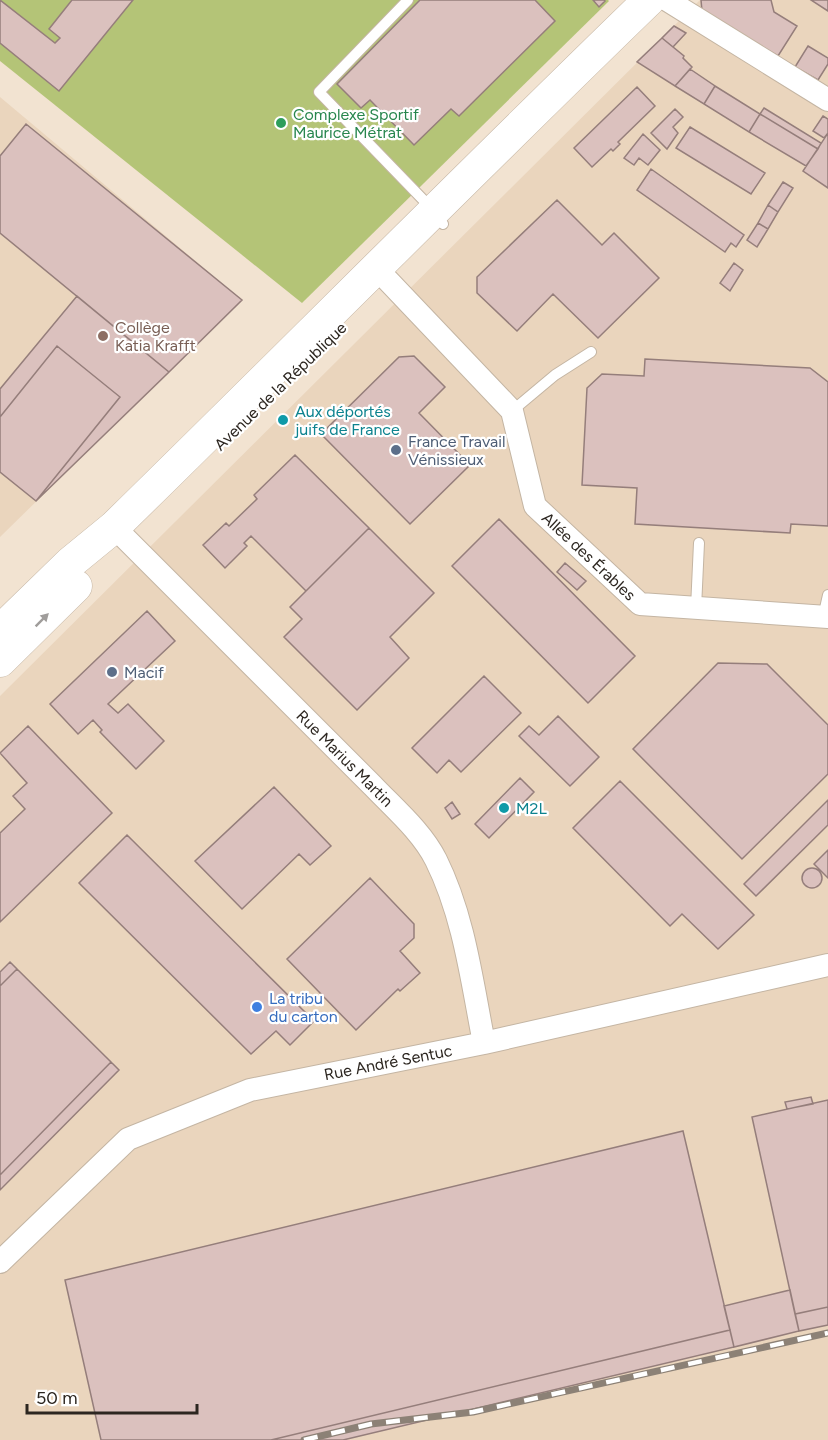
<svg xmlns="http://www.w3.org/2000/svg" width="828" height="1440" viewBox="0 0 828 1440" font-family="Figtree,sans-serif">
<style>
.built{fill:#ead5bd}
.green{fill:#b4c477}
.building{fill:#dbc1be;stroke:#957e7b;stroke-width:1.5}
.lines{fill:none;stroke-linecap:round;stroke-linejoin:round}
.lane-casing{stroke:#c4b5a3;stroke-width:12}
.street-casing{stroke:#c4b5a3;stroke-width:24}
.secondary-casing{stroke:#c4b5a3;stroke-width:33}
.lane{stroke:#fff;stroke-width:10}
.street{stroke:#fff;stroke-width:22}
.secondary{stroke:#fff;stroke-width:32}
.rail-casing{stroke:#8c8176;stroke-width:7}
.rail{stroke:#fff;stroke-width:4.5;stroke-dasharray:14;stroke-linecap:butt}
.oneway{fill:#a09d9b}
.leisure-dot{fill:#2e9e5b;stroke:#fff;stroke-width:2}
.education-dot{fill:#8d6e63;stroke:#fff;stroke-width:2}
.culture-dot{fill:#0f9aa8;stroke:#fff;stroke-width:2}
.service-dot{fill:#5c6f8a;stroke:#fff;stroke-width:2}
.shop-dot{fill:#3f7fe0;stroke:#fff;stroke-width:2}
.labels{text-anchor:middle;stroke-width:4.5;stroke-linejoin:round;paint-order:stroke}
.leisure-label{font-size:16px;fill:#27864d;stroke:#fff;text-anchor:start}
.education-label{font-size:16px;fill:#785e54;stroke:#fff;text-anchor:start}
.street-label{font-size:16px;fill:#2c2620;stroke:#fff}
.culture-label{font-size:16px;fill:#0d838f;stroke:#fff;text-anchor:start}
.service-label{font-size:16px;fill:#4e5e75;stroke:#fff;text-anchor:start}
.shop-label{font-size:16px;fill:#366cbe;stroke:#fff;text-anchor:start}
</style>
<rect width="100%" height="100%" fill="#f2e3d1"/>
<path class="built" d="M700 0H828V1440H0V696Z
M0 97 242 300 0 537Z"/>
<path class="green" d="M0 0H608L609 1 302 303 0 61Z"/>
<path class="building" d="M0 0 55 43 60 38 49 29 72 0H133L59 91 0 43Z
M420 0H535L555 21 459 116 451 109 414 145 370 100 361 108 337 84Z
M593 0H604L605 1 599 7Z
M701 0H771L774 12 797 26 778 56 702 11Z
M811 0H828V11Z
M674 26 686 33 673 47 662 38Z
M662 38 684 56 683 58 692 67 675 86 637 62Z
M808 46 828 58V64L818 80 795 67Z
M690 69 715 86 704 104 675 86Z
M715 86 760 114 749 132 704 104Z
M637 87 655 106 618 142 620 144 613 151 611 149 592 167 574 148Z
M764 108 821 143 818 149 760 114Z
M675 109 683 117 673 127 678 133 667 149 651 133Z
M760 114 818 149 806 166 749 132Z
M823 116 828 119V133L824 138 813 131Z
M26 124 242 300 169 372 0 233V156Z
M690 127 765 173 751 194 676 148Z
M828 133V188L803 171Z
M643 134 660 150 648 165 639 158 634 165 624 158Z
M651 169 744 235 736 247 731 243 725 252 637 190Z
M783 182 793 188 778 212 768 205Z
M557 200 602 245 614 233 659 278 598 338 553 294 517 331 477 293V277Z
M768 205 778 212 768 229 758 223Z
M758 223 768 229 757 247 747 240Z
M734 263 743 270 730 291 720 283Z
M77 296 169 372 36 501 120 397 57 346 0 417V389Z
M57 346 120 397 36 501 0 472V417Z
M414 356 445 387 419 413 470 465 410 524 321 434 399 357Z
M645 359 810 368 828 382V526L791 524 790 533 635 524 637 488 582 485 587 388 602 374 644 376Z
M295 455 369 528 306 591 251 536 244 543 247 546 225 568 203 545 226 523 229 526 257 499 254 495Z
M499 519 635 656 588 703 452 566Z
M369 528 434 593 390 637 409 658 357 710 284 637 302 619 290 607Z
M565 563 586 581 577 590 557 572Z
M147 611 175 641 108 704 118 713 128 704 164 741 136 769 100 732 102 730 93 720 78 734 50 704Z
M718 663 767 664 828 725V774L742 859 633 749Z
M484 676 521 713 461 772 449 760 437 773 412 748Z
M558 716 599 757 570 786 519 736 529 726 539 735Z
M28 726 112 813 0 922V833L25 809 13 796 27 783 0 753Z
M520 778 534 792 489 838 475 824Z
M620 781 754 915 718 949 682 914 670 926 573 828Z
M274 787 331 846 310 865 299 854 242 909 195 861Z
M828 800V825L756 896 744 884Z
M452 802 460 814 452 819 445 808Z
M127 835 314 1021 290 1045 276 1031 251 1054 79 883Z
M828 850V878L814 864Z
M802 878a10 10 0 1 1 20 0a10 10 0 1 1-20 0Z
M370 878 414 924V938L400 951 420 973 400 991 398 989 356 1030 287 959Z
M10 962 17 969 0 986V972Z
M17 969 111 1062 0 1175V986Z
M111 1062 119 1070 0 1190V1175Z
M811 1097 813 1104 787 1109 785 1102Z
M828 1100V1307L795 1314 752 1117Z
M683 1131 730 1330 271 1440H101L65 1280Z
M790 1290 799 1331 734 1347 724 1306Z
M828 1307V1325L799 1331 795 1314Z
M730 1330 734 1347 343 1440H271Z"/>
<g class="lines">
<g class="lane-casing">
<path id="lane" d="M408 0 319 92 434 211 443 224
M512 411 555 375 591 352
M696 608 699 543
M823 617 828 595"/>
</g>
<g class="street-casing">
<path id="street" d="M667 0 828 100
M377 269 512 411 535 506 640 604 828 617
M114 527 373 786C395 809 422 832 436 860 464 916 472 982 484 1043
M0 1262 128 1139 250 1090 484 1043 828 965"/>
</g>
<g class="secondary-casing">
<path id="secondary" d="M0 631 70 563 114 527C293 352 469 174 649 0
M0 661 76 586"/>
</g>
<use href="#lane" class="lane"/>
<use href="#street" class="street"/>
<use href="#secondary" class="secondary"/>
<g class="rail-casing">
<path id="rail" d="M304 1440 371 1424 473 1412 828 1333"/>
</g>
<use href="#rail" class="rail"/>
</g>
<defs><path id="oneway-solid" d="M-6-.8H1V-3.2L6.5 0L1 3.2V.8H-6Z" transform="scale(1.5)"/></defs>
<use class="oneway" href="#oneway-solid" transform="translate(42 620) rotate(-45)"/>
<circle class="leisure-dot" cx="281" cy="123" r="6"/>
<circle class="education-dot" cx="103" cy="336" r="6"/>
<g class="culture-dot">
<circle cx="283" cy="420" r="6"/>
<circle cx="504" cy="808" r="6"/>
</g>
<g class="service-dot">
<circle cx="396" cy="450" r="6"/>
<circle cx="112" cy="672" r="6"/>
</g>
<circle class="shop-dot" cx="257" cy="1007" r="6"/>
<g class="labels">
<g class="leisure-label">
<text x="293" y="120">Complexe Sportif<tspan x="293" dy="18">Maurice Métrat</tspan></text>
</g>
<g class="education-label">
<text x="115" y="333">Collège<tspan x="115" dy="18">Katia Krafft</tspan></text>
</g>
<g class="street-label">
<text transform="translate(280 386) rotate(-44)" y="6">Avenue de la République</text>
<text transform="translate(589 556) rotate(43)" y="6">Allée des Érables</text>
<text transform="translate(345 758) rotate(45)" y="6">Rue Marius Martin</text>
<text transform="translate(388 1062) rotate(-11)" y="6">Rue André Sentuc</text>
</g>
<g class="culture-label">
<text x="295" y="417">Aux déportés<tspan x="295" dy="18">juifs de France</tspan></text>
<text x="516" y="814">M2L</text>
</g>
<g class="service-label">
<text x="408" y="447">France Travail<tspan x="408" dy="18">Vénissieux</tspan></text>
<text x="124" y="678">Macif</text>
</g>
<g class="shop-label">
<text x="269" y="1004">La tribu<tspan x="269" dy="18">du carton</tspan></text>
</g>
</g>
<path d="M27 1404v9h170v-9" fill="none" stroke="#2c2620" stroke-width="3"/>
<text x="36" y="1404" font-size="18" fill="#2c2620" stroke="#ffffff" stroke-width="4.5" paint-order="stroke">50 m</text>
</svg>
